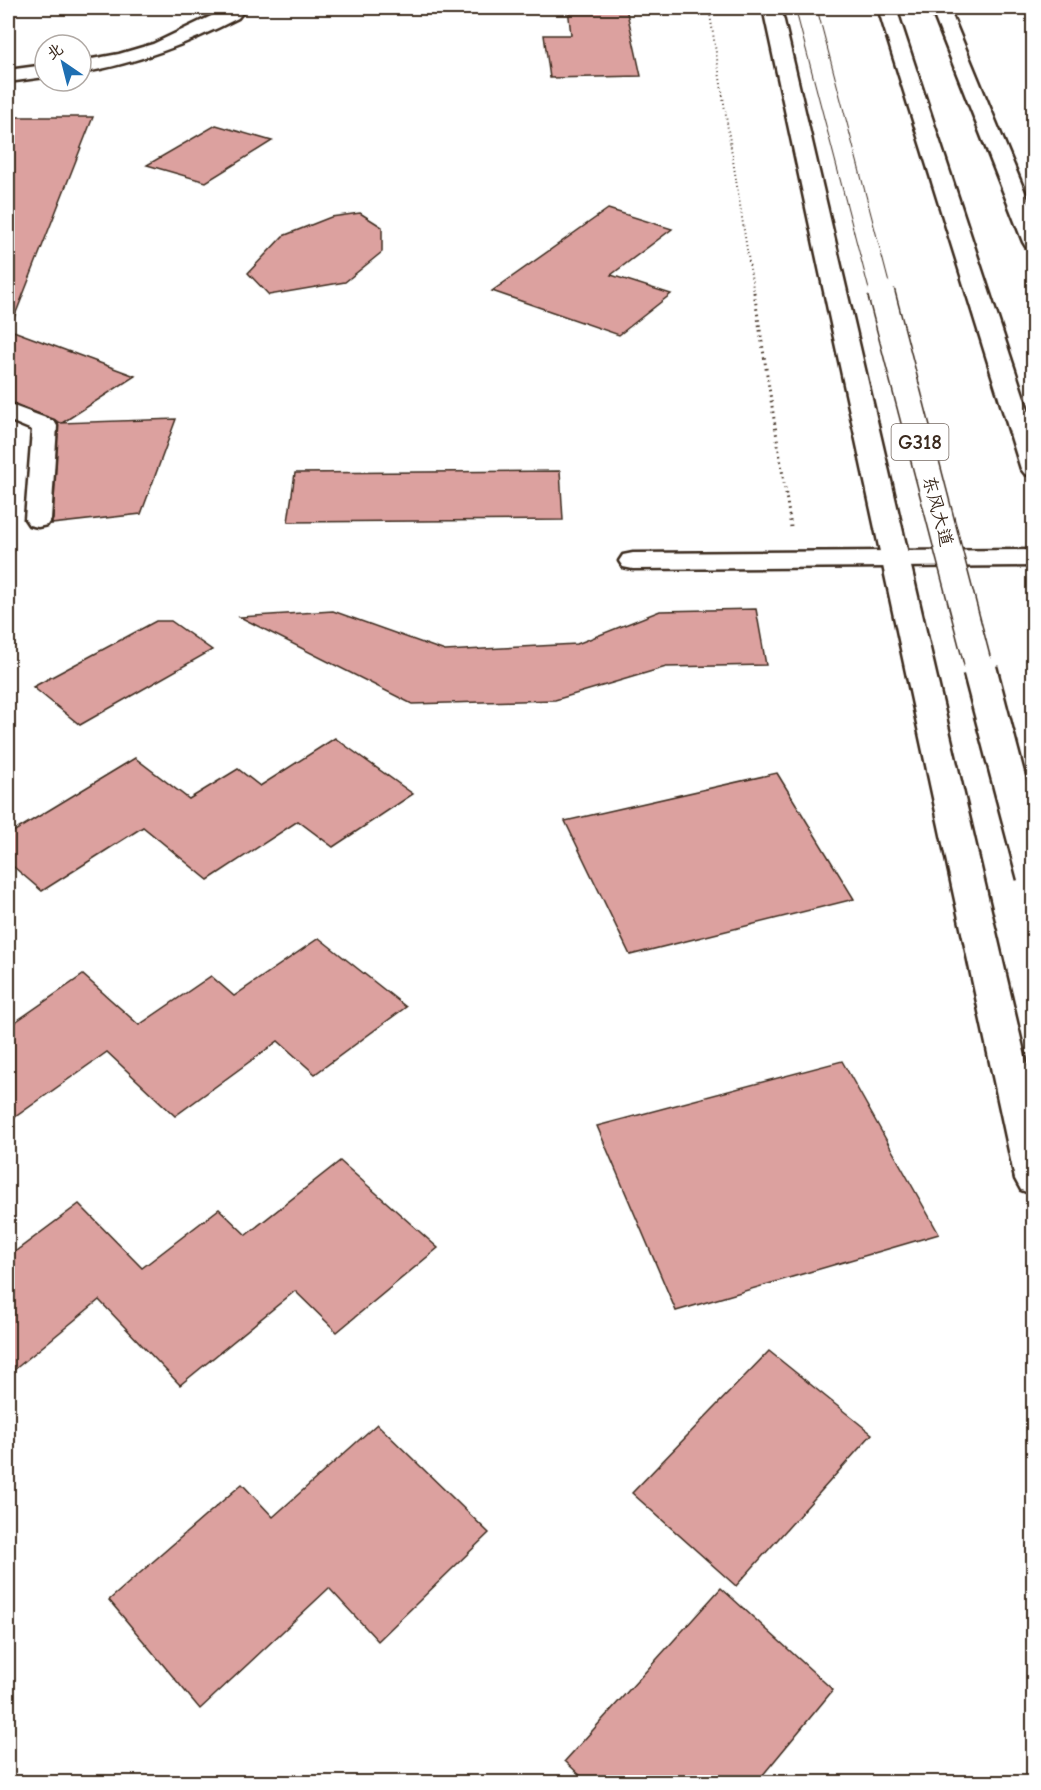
<svg xmlns="http://www.w3.org/2000/svg" width="1041" height="1790" viewBox="0 0 1041 1790" font-family="'Comic Neue','LXGW WenKai TC',sans-serif">
<style>
.building{fill:#dca19f;stroke:#3b2a1e;stroke-width:1.5}
.lines{fill:none;stroke-linecap:round;stroke-linejoin:round}
.minor-casing{stroke:#3b2a1e;stroke-width:5}
.tertiary-casing{stroke:#3b2a1e;stroke-width:5}
.primary-casing{stroke:#3b2a1e;stroke-width:5}
.trunk-casing{stroke:#3b2a1e;stroke-width:5}
.path-far1{stroke:#3b2a1e;stroke-width:2;stroke-dasharray:1 3;stroke-linecap:butt}
.path{stroke:#3b2a1e;stroke-width:3;stroke-dasharray:1.5 4;stroke-linecap:butt}
.minor{fill:#fff;fill-rule:evenodd}
.tertiary{fill:#fff;fill-rule:evenodd}
.primary{fill:#fff;fill-rule:evenodd}
.trunk{fill:#fff;fill-rule:evenodd}
.trunk-bridge-far2-casing{stroke:#3b2a1e;stroke-width:22;stroke-linecap:butt}
.trunk-bridge-far1-casing{stroke:#3b2a1e;stroke-width:29;stroke-linecap:butt}
.trunk-bridge-casing{stroke:#3b2a1e;stroke-width:38;stroke-linecap:butt}
.trunk-bridge-far2{stroke:#fff;stroke-width:20}
.trunk-bridge-far1{stroke:#fff;stroke-width:26}
.trunk-bridge{stroke:#fff;stroke-width:33}
.labels{text-anchor:middle;stroke-width:5;stroke-linejoin:round;paint-order:stroke}
.far-street-label{font-size:18px;fill:#3b2a1e;stroke:#fff}
.shield{fill:#fff;stroke:#766a62;stroke-width:1.5}
.shield-label{font-size:21px;font-weight:bold;fill:#3b2a1e}
</style>
<rect width="100%" height="100%" fill="#fff"/>
<filter id="ink" filterUnits="userSpaceOnUse"><feTurbulence type="fractalNoise" baseFrequency=".0167" numOctaves="2"/><feDisplacementMap in="SourceGraphic" scale="12" xChannelSelector="R" yChannelSelector="G"/><feConvolveMatrix kernelMatrix="1 2 1 2 8 2 1 2 1" color-interpolation-filters="sRGB"/></filter>
<g filter="url(#ink)">
<path class="building" d="M568 8H626L641 76 550 78 544 35H571Z
M8 117H93L10 328 8 327Z
M216 125 272 141 206 182 147 165Z
M608 209 672 229 611 275 671 294 619 335 492 291Z
M360 213 382 227V252L345 282 269 295 248 273 283 236 331 217Z
M8 329 135 376 62 423 176 419 141 514 51 524 53 519 58 423H61L8 401Z
M560 471 563 520 288 522 295 473Z
M756 609 766 665 666 667 555 700 412 704 240 617 333 611 445 651 577 644 660 611Z
M156 621H171L212 650 80 725 33 687Z
M335 738 413 794 333 847 298 821 208 880 143 827 42 891 8 862V835L135 758 189 799 238 769 260 786Z
M777 773 854 899 630 955 565 821Z
M319 938 406 1007 315 1074 278 1041 175 1116 107 1052 8 1122V1027L83 975 139 1025 211 976 234 996Z
M842 1061 939 1234 676 1311 597 1126Z
M340 1161 438 1248 337 1332 295 1291 180 1385 99 1300 8 1375V1257L79 1204 142 1268 219 1209 246 1235Z
M769 1351 872 1434 736 1586 632 1493Z
M377 1424 489 1533 378 1641 329 1588 200 1709 109 1600 242 1484 273 1517Z
M721 1588 833 1690 757 1782H587L565 1761Z"/>
<g class="lines">
<g class="minor-casing">
<path id="minor" d="M228 8H246L238 18C187 44 138 63 81 73V61L119 54 153 44Z
M45 65V77L8 82V70Z
M8 404 54 421 57 426 51 519 47 525 38 527 29 525 25 519 32 430 8 420Z"/>
</g>
<g class="tertiary-casing">
<path id="tertiary" d="M1034 550V566L633 569 623 567 619 561 623 555 633 553Z"/>
</g>
<g class="primary-casing">
<path id="primary" d="M763 8H781L1034 1095V1195L1021 1190 1015 1179Z
M931 8H949L1034 214V248L1026 247 1023 242Z"/>
</g>
<g class="trunk-casing">
<path id="trunk" d="M878 8H896L1034 428V477L1025 474 1021 469Z"/>
</g>
<path class="path-far1" d="M709 8 754 294"/>
<path class="path" d="M754 292 791 527"/>
<use href="#minor" class="minor"/>
<use href="#tertiary" class="tertiary"/>
<use href="#primary" class="primary"/>
<use href="#trunk" class="trunk"/>
<g class="trunk-bridge-far2-casing">
<path id="trunk-bridge-far2" d="M806 8 881 294"/>
</g>
<g class="trunk-bridge-far1-casing">
<path id="trunk-bridge-far1" d="M881 292 980 672"/>
</g>
<g class="trunk-bridge-casing">
<path id="trunk-bridge" d="M980 670 1034 876"/>
</g>
<use href="#trunk-bridge-far2" class="trunk-bridge-far2"/>
<use href="#trunk-bridge-far1" class="trunk-bridge-far1"/>
<use href="#trunk-bridge" class="trunk-bridge"/>
</g>
</g>
<g class="labels">
<g class="far-street-label">
<text transform="translate(938 511) rotate(75)" y="6">东风大道</text>
</g>
<rect class="shield" x="891.5" y="424" width="57" height="36" rx="4.5"/>
<g class="shield-label">
<text x="920" y="449">G318</text>
</g>
</g>
<rect width="1041" height="1790" fill="none" stroke="#fff" stroke-width="30"/>
<rect x="15" y="15" width="1011" height="1760" fill="none" stroke="#3b2a1e" stroke-width="2" filter="url(#ink)"/>
<g transform="translate(63 63) rotate(325)"><circle r="28" fill="#ffffff" stroke="#b1aaa5" stroke-width="1.5"/>
<path d="M0-4.5L10 22L0 15L-10 22Z" fill="#1f6fb2"/>
<text y="-9" font-size="16" font-weight="bold" text-anchor="middle" fill="#3b2a1e">北</text>
</g>
</svg>
